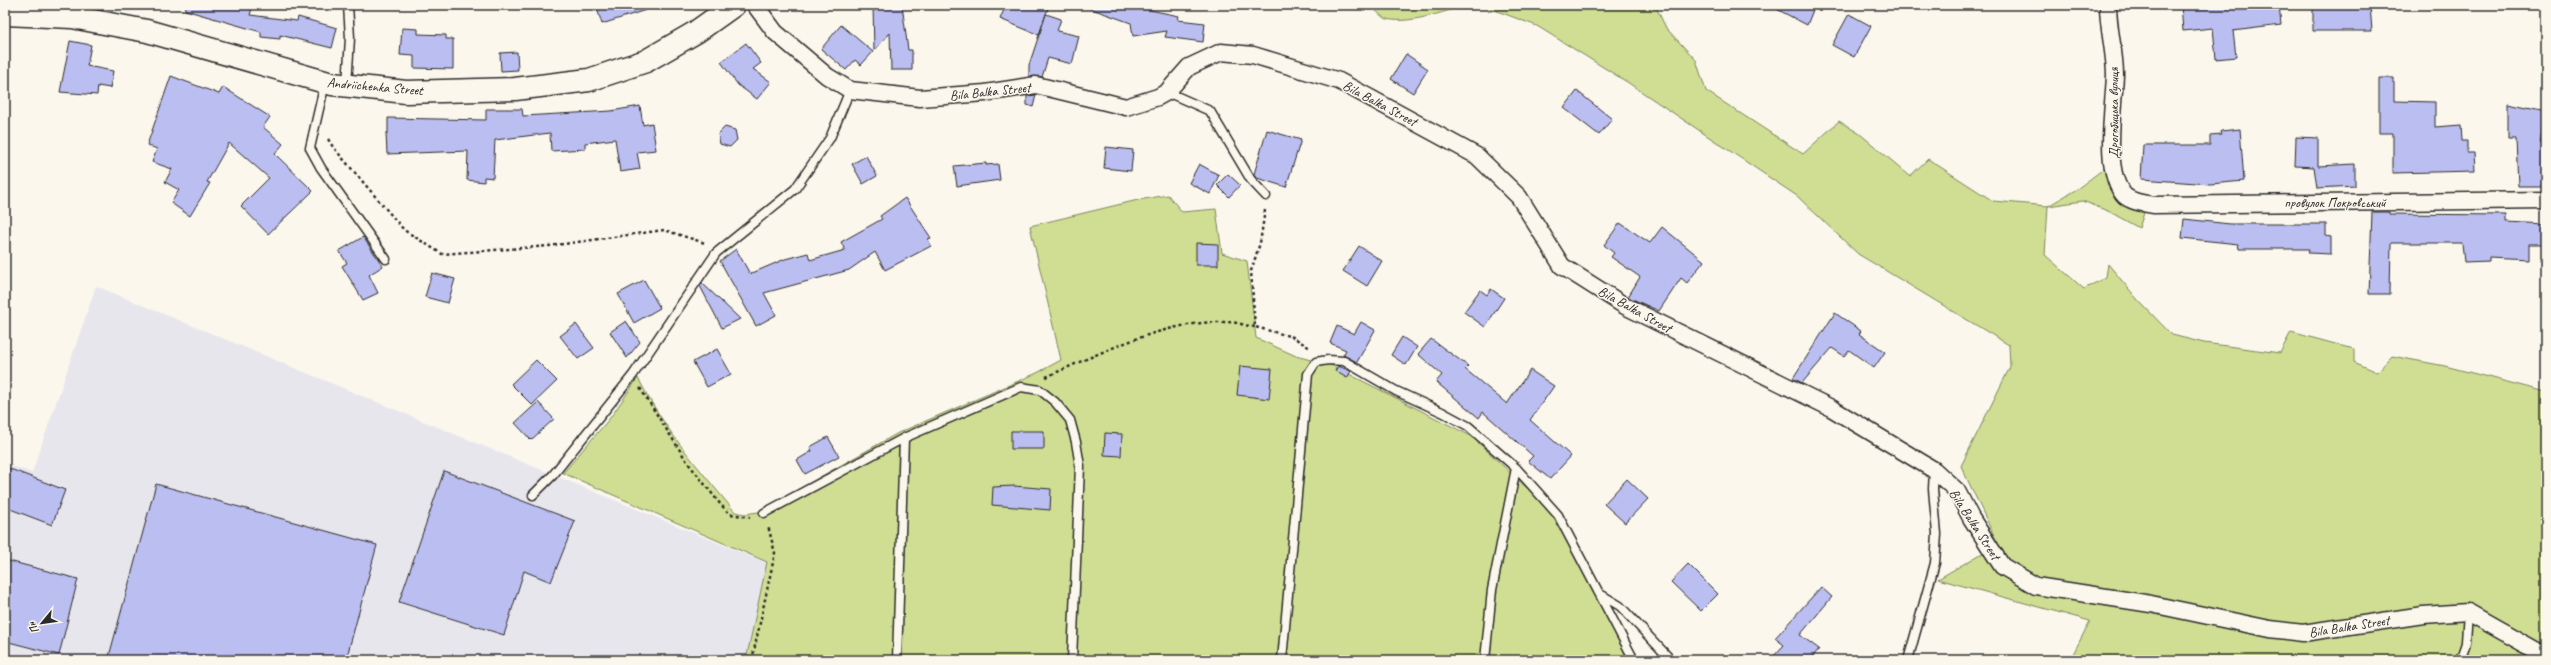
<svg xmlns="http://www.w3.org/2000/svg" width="2551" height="665" viewBox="0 0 2551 665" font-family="Caveat,sans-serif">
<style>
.built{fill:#e8e6ed}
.green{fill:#cfde92;stroke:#7d845e}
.building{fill:#bbbef0;stroke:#2b2b2b}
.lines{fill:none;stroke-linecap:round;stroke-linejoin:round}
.lane-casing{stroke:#2b2b2b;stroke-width:11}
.street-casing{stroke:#2b2b2b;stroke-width:19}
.secondary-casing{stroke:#2b2b2b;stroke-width:25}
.path{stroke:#2b2b2b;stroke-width:2.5;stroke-dasharray:3 3;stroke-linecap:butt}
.lane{stroke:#fbf7ec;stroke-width:8}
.street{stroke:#fbf7ec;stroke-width:16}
.secondary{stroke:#fbf7ec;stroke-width:22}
.labels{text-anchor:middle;stroke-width:3;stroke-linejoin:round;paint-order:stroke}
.street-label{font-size:14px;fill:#2b2b2b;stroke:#fbf7ec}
</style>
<rect width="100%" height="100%" fill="#fbf7ec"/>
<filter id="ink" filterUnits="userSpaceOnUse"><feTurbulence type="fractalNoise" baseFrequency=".025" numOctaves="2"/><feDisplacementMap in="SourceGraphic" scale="8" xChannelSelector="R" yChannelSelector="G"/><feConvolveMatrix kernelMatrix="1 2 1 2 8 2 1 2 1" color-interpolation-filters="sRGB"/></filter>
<g filter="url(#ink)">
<path class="built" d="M96 286 767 563 746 660H5V463L32 473Z"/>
<path class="green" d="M1371 5H1464C1446 12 1403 26 1384 18 1380 15 1374 9 1371 5Z
M1481 5H1655L1666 28 1696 60 1706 91 1803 154 1839 121 1860 134 1910 176 1928 159 1993 201 2048 206 2077 189 2106 167 2110 190 2144 213 2139 228 2110 212 2083 201 2048 206 2045 255 2084 289 2106 277 2108 264 2138 300 2172 335 2204 343 2280 353 2291 332 2354 349V362L2377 372 2392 356 2445 366 2546 392V660H2070L2090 621 1938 579 1998 544 1961 466 2010 367 2009 345 1858 254 1797 196 1627 82 1537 26Z
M1168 195 1182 212 1216 209 1222 253 1247 261 1256 338 1296 356 1333 366 1471 436 1541 501 1555 518 1602 602 1628 660H746L767 562 563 473 610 418 638 378C663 428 699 469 735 512L745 514 758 512 898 433 1037 373 1061 360 1030 226 1138 200Z"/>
<path class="building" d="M186 5H253L250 15 297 21 298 17 337 28 332 48 280 35V39L261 37V32L185 10Z
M596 5H649V9L602 24Z
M873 5H902L908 50H912V70H891L890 33 874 51Z
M1006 5H1049L1039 35 1000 19Z
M1090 5H1126L1179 16 1178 20 1205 23 1203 42 1165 37 1167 31 1133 36 1131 23 1089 8Z
M1769 5H1815L1807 25Z
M2181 5H2279L2281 25 2233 31 2236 57 2216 59 2213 28 2183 31Z
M2313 5H2370L2372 31H2313Z
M1046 14 1061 19 1057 31 1079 36 1072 64 1048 58 1042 77H1029V65Z
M1849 14 1871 26 1854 57 1832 45Z
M841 25 873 52 861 65 855 60 846 70 821 49Z
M402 28 418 29V34L446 35V39H453V69L414 68V56L400 55Z
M70 41 91 45 87 66 113 71 110 88 98 86 97 95 60 92Z
M746 43 761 63 753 69 771 82 757 99 738 85 721 62Z
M517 52 518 70 501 71 500 53Z
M1406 54 1428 69 1413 93 1391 79Z
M171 76 219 94 223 87 270 117 263 127 283 144 275 154 313 191 268 234 241 206 269 178 229 143 207 182 210 183 190 216 171 203 179 190 165 182 172 169 152 162 157 149 147 145Z
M2379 78H2394V101L2435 102V127L2461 125 2462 141H2467V153H2474L2475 171 2393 173V133H2379Z
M1577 91 1612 119 1599 135 1564 108Z
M1036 95 1033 107 1027 105V96Z
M2508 103 2546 111 2540 143H2546V186H2518L2516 138H2508Z
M640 106 643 125 652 123 656 150 637 152 640 169 620 172 615 139 585 143V149L551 151 550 133 495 140 493 178 484 177V182L467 180 468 151 387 154 386 133H388V118L486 120V109H522L523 116 611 111Z
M725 127 735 130 737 140 730 147 720 144 718 134Z
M2240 129 2244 181 2210 184 2141 179 2143 145H2210V135L2222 134 2221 131Z
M1267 130 1301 140 1286 187 1257 178 1254 174Z
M2296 137 2318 138V166L2355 164V186L2317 188 2314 167 2295 166Z
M1106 147 1133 150 1131 171 1104 168Z
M866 156 877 176 863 184 852 164Z
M986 163V165L998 164 1000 180 957 186 954 166Z
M1199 164 1219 175 1210 194 1189 183Z
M1228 174 1240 185 1229 197 1217 185Z
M905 198 931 238 928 239 931 246 885 270 875 252 849 270 764 293 776 315 756 326 720 261 736 249 750 274 785 259 808 253 810 260 845 250 841 242 882 219 880 216Z
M2372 212H2389V214L2507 215V222L2546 224V244H2529V259L2489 257V261L2464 262 2462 243H2391L2390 294H2369Z
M2184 219 2230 224H2326V236L2331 237V254L2308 253 2309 249H2239L2238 244 2182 238Z
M1620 223 1650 243 1662 227 1704 261 1687 283 1681 278 1659 311 1628 297 1640 277 1611 257 1614 253 1604 245Z
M363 237 383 266 369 275 378 293 363 300 342 266 347 263 339 251Z
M1196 243 1218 244V265H1196Z
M1359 246 1382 261 1367 286 1343 271Z
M432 273 455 279 448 303 425 297Z
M644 280 660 308 634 323 618 294Z
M702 283 740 319 722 328 700 286Z
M1491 289 1504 298 1485 327 1464 312 1480 290 1487 295Z
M1835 313 1861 331 1859 334 1885 352 1874 368 1849 350 1844 356 1832 348 1802 383 1795 379 1793 378Z
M626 321 640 342 627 358 610 332Z
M1361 322 1375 330 1357 362 1343 355 1346 350 1330 343 1337 326 1354 334Z
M576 324 594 348 578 359 560 336Z
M1402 337 1417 347 1406 365 1391 355Z
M1431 339 1468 366 1465 369 1507 404 1530 370 1554 386 1530 420 1571 456 1550 479 1528 461 1533 456 1483 412 1479 418 1436 382 1442 375 1418 354Z
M717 349 731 374 707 387 693 362Z
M536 360 557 381 532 405 511 384Z
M1240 366 1272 369 1269 399 1237 395Z
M1338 366 1351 371 1347 378 1335 371Z
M538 402 554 419 531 440 515 423Z
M1011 431H1044V449H1011Z
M1105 433 1122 434 1121 456 1104 455Z
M828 437 839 456 805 474 797 460 812 451 810 447Z
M5 467 65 490 52 525 5 507Z
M444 471 575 521 551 582 524 571 504 635 399 602Z
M1627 479 1648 499 1625 523 1604 504Z
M156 484 377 545 346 660H108Z
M1014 486 1051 489 1050 510 992 505 993 487Z
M5 560 78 579 59 655 5 641Z
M1688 564 1718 594 1701 611 1671 582Z
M1821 587 1832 597 1800 635 1819 649 1810 660H1770L1784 645 1775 638Z"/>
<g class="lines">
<g class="lane-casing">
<path id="lane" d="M325 83 310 148 321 168 386 259
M347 85 350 38 348 5
M1167 92 1210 111 1251 180 1266 196
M533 495 553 475 633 375 716 253 795 189 830 138 850 90
M764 513 904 438 1021 387 1040 390 1055 402 1070 420 1076 442 1080 466 1072 660
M1600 594 1620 606 1671 660
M897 660 904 438
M1282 660 1308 374 1316 362 1328 360 1344 361 1396 391 1442 412 1468 426 1516 468 1558 515 1634 660
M1485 660 1492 590 1516 468
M1908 660 1935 563 1937 534 1933 489 1934 470
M2460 660 2466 643 2468 612"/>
</g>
<g class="street-casing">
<path id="street" d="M755 5 775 32 827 76 850 90 920 98 985 93 1036 85 1126 107 1158 97 1167 92 1189 67 1221 52 1253 55 1339 81 1477 156 1519 197 1562 266 1625 306 1831 408 1934 470 1957 491 1971 518 2002 566 2036 586 2151 604 2270 629 2303 633 2423 615 2468 612 2546 656
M2108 5C2108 29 2115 52 2115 75 2114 106 2102 173 2125 196 2132 202 2146 204 2154 205L2546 200"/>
</g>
<g class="secondary-casing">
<path id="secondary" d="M5 14 72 17 147 31 332 84 406 92 515 89 589 80 646 61 696 32 734 5"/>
</g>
<path class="path" d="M328 139 333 147 404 230 442 254 549 246 664 230 705 243
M1265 210 1260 243 1251 271 1255 327 1293 337 1310 348
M1046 377C1103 352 1165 320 1228 322 1237 322 1247 326 1255 327
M640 388 688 463 721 505 730 514 750 517
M752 660 775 553 768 526"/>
<use href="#lane" class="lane"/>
<use href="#street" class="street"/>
<use href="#secondary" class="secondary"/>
</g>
</g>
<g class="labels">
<g class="street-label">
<text transform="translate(375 86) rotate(5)" y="5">Andriichenka Street</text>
<text transform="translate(990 91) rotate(-6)" y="5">Bila Balka Street</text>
<text transform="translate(1380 103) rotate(28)" y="5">Bila Balka Street</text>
<text transform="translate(2113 113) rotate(-90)" y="5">Дрогобицька вулиця</text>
<text x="2335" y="207">провулок Покровський</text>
<text transform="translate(1635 309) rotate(29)" y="5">Bila Balka Street</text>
<text transform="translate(1975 524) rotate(57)" y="5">Bila Balka Street</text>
<text transform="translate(2349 626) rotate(-9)" y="5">Bila Balka Street</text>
</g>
</g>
<rect width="2551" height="665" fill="none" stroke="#fbf7ec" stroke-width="20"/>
<rect x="10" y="10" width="2531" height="645" fill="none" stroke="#2b2b2b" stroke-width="1.5" filter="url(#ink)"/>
<g transform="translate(42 623) rotate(241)" stroke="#fbf7ec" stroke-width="3" paint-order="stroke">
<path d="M0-3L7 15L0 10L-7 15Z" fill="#2b2b2b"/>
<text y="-6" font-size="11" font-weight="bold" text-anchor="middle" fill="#2b2b2b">Пн</text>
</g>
</svg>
